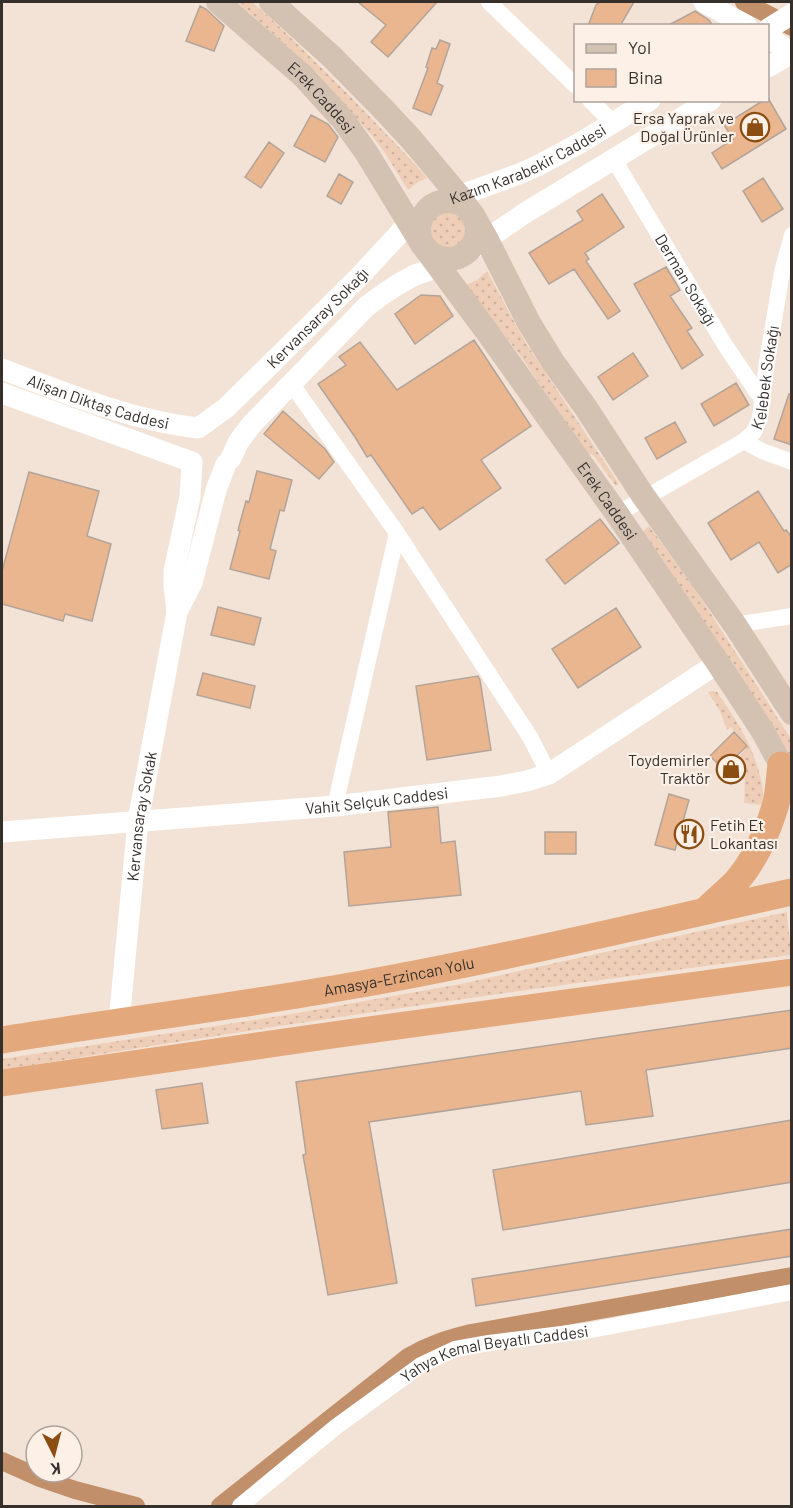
<svg xmlns="http://www.w3.org/2000/svg" width="793" height="1508" viewBox="0 0 793 1508" font-family="Barlow,sans-serif">
<style>
.grass{fill:url(#grass-dots)}
.lines{fill:none;stroke-linecap:round;stroke-linejoin:round}
.canal{stroke:#c1906b;stroke-width:18}
.building{fill:#e9b690;stroke:#b3a499;stroke-width:1.5}
.minor{stroke:#fff;stroke-width:16}
.tertiary{stroke:#fff;stroke-width:21}
.secondary{stroke:#d3c1b2;stroke-width:24}
.trunk{stroke:#e3a87b;stroke-width:27}
.labels{text-anchor:middle;stroke-width:4.5;stroke-linejoin:round;paint-order:stroke}
.street-label{font-size:16px;fill:#36302c;stroke:#fdf0e7}
.poi-label{font-size:16px;fill:#36302c;stroke:#fdf0e7;text-anchor:end}
</style>
<defs>
<pattern id="grass-dots" width="8" height="8" patternUnits="userSpaceOnUse" patternTransform="scale(1.5)"><rect width="8" height="8" fill="#eeceb7"/><path d="M2 2h.1M6 6h.1" fill="none" stroke="#cdb19e" stroke-width="1.8" stroke-linecap="round"/></pattern>
</defs>
<rect width="100%" height="100%" fill="#f3e2d6"/>
<path class="grass" d="M237 2H252C285 30 316 63 348 94 374 122 402 149 427 178L418 182 408 190 385 153 373 137 356 118 299 57Z
M429 231a19 19 0 1 1 38 0a19 19 0 1 1-38 0Z
M487 271 524 340 619 484 616 486 593 455 586 453 522 358 466 285 477 280Z
M649 526 695 589 791 739V766L642 532Z
M714 691 717 692C741 726 763 762 764 805L744 803C745 787 746 771 740 756L748 746 730 727 727 730 720 711 708 692Z
M787 912C787 927 791 940 791 955 527 988 264 1027 2 1070V1059L286 1015 461 984Z"/>
<g class="lines">
<path class="canal" d="M744 2 792 27
M2 1461 40 1478 75 1490 136 1506
M220 1506 408 1357C430 1344 447 1339 471 1333L792 1276"/>
</g>
<path class="building" d="M358 2H437L388 57 371 42 386 25Z
M600 2H634L620 26H588L596 5Z
M200 6 206 9 224 26 214 51 186 41Z
M695 11 709 20 713 26H667Z
M440 40 450 44 437 83 443 86 431 115 413 108 428 68 426 67 432 48 436 49Z
M768 98 786 129 722 169 712 153 733 139 724 125 764 100H768Z
M311 115 328 124 338 137 325 162 294 146Z
M269 142 284 153 261 188 245 177Z
M339 174 353 182 341 204 327 196Z
M763 178 783 209 762 222 743 191Z
M602 194 624 227 585 253 589 259 586 261 620 311 608 319 574 269 549 284 529 253 583 220 577 211Z
M666 267 680 290 670 296 692 328 687 331 703 355 682 369 634 284Z
M421 295 440 296 453 316 415 344 395 314Z
M474 340 531 426 481 460 501 488 440 530 423 507 412 514 371 455 367 457 355 437 318 384 346 365 339 357 360 342 397 390Z
M633 353 648 376 613 400 598 377Z
M736 383 749 405 714 426 701 404Z
M789 394H792V445L774 439Z
M283 411 325 449 334 462 319 479 264 434Z
M675 422 686 442 657 459 645 438Z
M257 471 292 480 284 511 280 510 270 549 276 551 269 579 230 569 240 531 238 530 246 501 249 502Z
M29 472 99 491 87 536 111 544 92 621 65 614 63 621 2 604V571Z
M758 491 784 531 786 530 792 537V564L778 573 759 542 731 560 708 523Z
M600 519 619 543 565 584 546 560Z
M218 607 261 618 254 645 211 635Z
M616 608 641 647 578 688 552 649Z
M203 673 255 686 250 708 197 695Z
M478 676 480 680 491 750 427 760 416 686Z
M734 732 747 746 723 769 710 756Z
M669 794 689 800 675 850 655 845Z
M438 807 441 843 455 841 461 895 349 906 344 852 391 847 388 812Z
M545 832H576V854H545Z
M792 1010V1048L646 1070 653 1116 586 1125 581 1091 369 1122 397 1283 328 1295 303 1155 306 1154 296 1082Z
M202 1083 208 1123 162 1129 156 1090Z
M792 1120V1182L503 1230 493 1170Z
M792 1229V1256L476 1306 472 1279Z"/>
<g class="lines">
<g class="minor">
<path d="M489 2 576 86"/>
<path d="M590 100 613 123"/>
<path id="s1" d="M613 158 725 345 763 401"/>
<path d="M291 383 397 533 530 737 549 774"/>
<path d="M744 441 762 451 792 462"/>
<path id="s2" d="M617 514 744 441 754 432 760 418 767 362 782 272 792 235"/>
<path d="M735 625 792 616"/>
<path d="M335 806 397 533"/>
<path id="s3" d="M240 1506 337 1426 421 1365 455 1349 489 1343 586 1331 792 1292"/>
</g>
<g class="tertiary">
<path d="M704 2 747 26"/>
<path d="M768 29 792 14"/>
<path d="M768 37 792 53"/>
<path d="M768 67 792 53"/>
<path id="s4" d="M2 369C65 393 130 420 198 428L226 408 358 278 409 223 421 214 434 205 519 174 537 166 580 143 650 100"/>
<path d="M2 393 192 462 190 497 174 571V586L177 612"/>
<path d="M231 458 239 441 252 424 367 306 382 295 397 285 415 275 439 267 462 256 525 213 711 100"/>
<path id="s5" d="M2 832 335 806 501 786 527 781 549 774 718 663"/>
<path id="s6" d="M119 1022 138 821 177 612 192 583 216 490 226 464"/>
</g>
<g class="secondary">
<path id="s7" d="M218 2 303 76 343 120 366 152 422 244 488 333 617 514 718 663 762 730 781 765"/>
<path d="M271 2 332 57 385 111 411 139 458 195 474 217 487 240 529 323 553 362 586 408 642 494 735 625 792 713"/>
<circle cx="448" cy="230" r="29"/>
</g>
<g class="trunk">
<path d="M705 911C715 901 726 892 736 882 754 861 767 833 775 807 779 794 779 778 781 765"/>
<path id="s8" d="M2 1040C120 1021 238 1006 356 985 502 959 646 924 792 892"/>
<path d="M2 1083 340 1034 792 972"/>
</g>
</g>
<defs>
<g id="shop-ring" transform="scale(1.5)"><circle r="9.5" fill="#fdf0e7" stroke="#8b4d11" stroke-width="1.5"/><path d="M-5-2.5h2.3a2.7 3.5 0 0 1 5.4 0H5L5.5 6h-11ZM-1.5-2.5h3a1.5 2.3 0 0 0-3 0Z" fill="#8b4d11"/></g>
<g id="restaurant-ring" transform="scale(1.5)"><circle r="9.5" fill="#fdf0e7" stroke="#8b4d11" stroke-width="1.5"/><path d="M-5-6h1v4h1v-4h1v4h1v-4h1v5L-1.5 .5V6h-2V.5L-5-1ZM5-6V6H3V1.5H1.5Q1.5-4 5-6Z" fill="#8b4d11"/></g>
</defs>
<g fill-rule="evenodd">
<use href="#shop-ring" x="755" y="127"/>
<use href="#shop-ring" x="731" y="769"/>
<use href="#restaurant-ring" x="689" y="834"/>
</g>
<g class="labels">
<g class="street-label">
<text dy="6" stroke="none"><textPath href="#s7" startOffset="141">Erek Caddesi</textPath></text>
<text dy="6" stroke="none"><textPath href="#s4" startOffset="633">Kazım Karabekir Caddesi</textPath></text>
<text dy="6" stroke="none"><textPath href="#s1" startOffset="142">Derman Sokağı</textPath></text>
<text dy="6" stroke="none"><textPath href="#s4" startOffset="368">Kervansaray Sokağı</textPath></text>
<text dy="6" stroke="none"><textPath href="#s2" startOffset="216">Kelebek Sokağı</textPath></text>
<text dy="6" stroke="none"><textPath href="#s4" startOffset="102">Alişan Diktaş Caddesi</textPath></text>
<text dy="6" stroke="none"><textPath href="#s7" startOffset="636">Erek Caddesi</textPath></text>
<text dy="6" stroke="none"><textPath href="#s5" startOffset="376">Vahit Selçuk Caddesi</textPath></text>
<text dy="6" stroke="none"><textPath href="#s6" startOffset="207">Kervansaray Sokak</textPath></text>
<text dy="6" stroke="none"><textPath href="#s8" startOffset="402">Amasya-Erzincan Yolu</textPath></text>
<text dy="6" stroke="none"><textPath href="#s3" startOffset="304">Yahya Kemal Beyatlı Caddesi</textPath></text>
</g>
<g class="poi-label">
<text x="734" y="124">Ersa Yaprak ve<tspan x="734" dy="18">Doğal Ürünler</tspan></text>
<text x="710" y="766">Toydemirler<tspan x="710" dy="18">Traktör</tspan></text>
<text x="710" y="831" text-anchor="start">Fetih Et<tspan x="710" dy="18">Lokantası</tspan></text>
</g>
</g>
<rect width="793" height="1508" fill="none" stroke="#36302c" stroke-width="6"/>
<rect x="574" y="24" width="195" height="78" fill="#fdf0e7" stroke="#ada39c" stroke-width="1.5"/>
<rect x="586" y="44" width="30" height="9" fill="#d3c1b2" stroke="#ada39c" stroke-width="1.5"/>
<text x="628" y="54" font-size="18" fill="#36302c">Yol</text>
<rect x="586" y="69" width="30" height="18" fill="#e9b690" stroke="#ada39c" stroke-width="1.5"/>
<text x="628" y="84" font-size="18" fill="#36302c">Bina</text>
<g transform="translate(54 1454) rotate(174)"><circle r="28" fill="#fdf0e7" stroke="#ada39c" stroke-width="1.5"/>
<path d="M0-4.5L10 22L0 15L-10 22Z" fill="#8b4d11"/>
<text y="-9" font-size="16" font-weight="bold" text-anchor="middle" fill="#36302c">K</text>
</g>
</svg>
